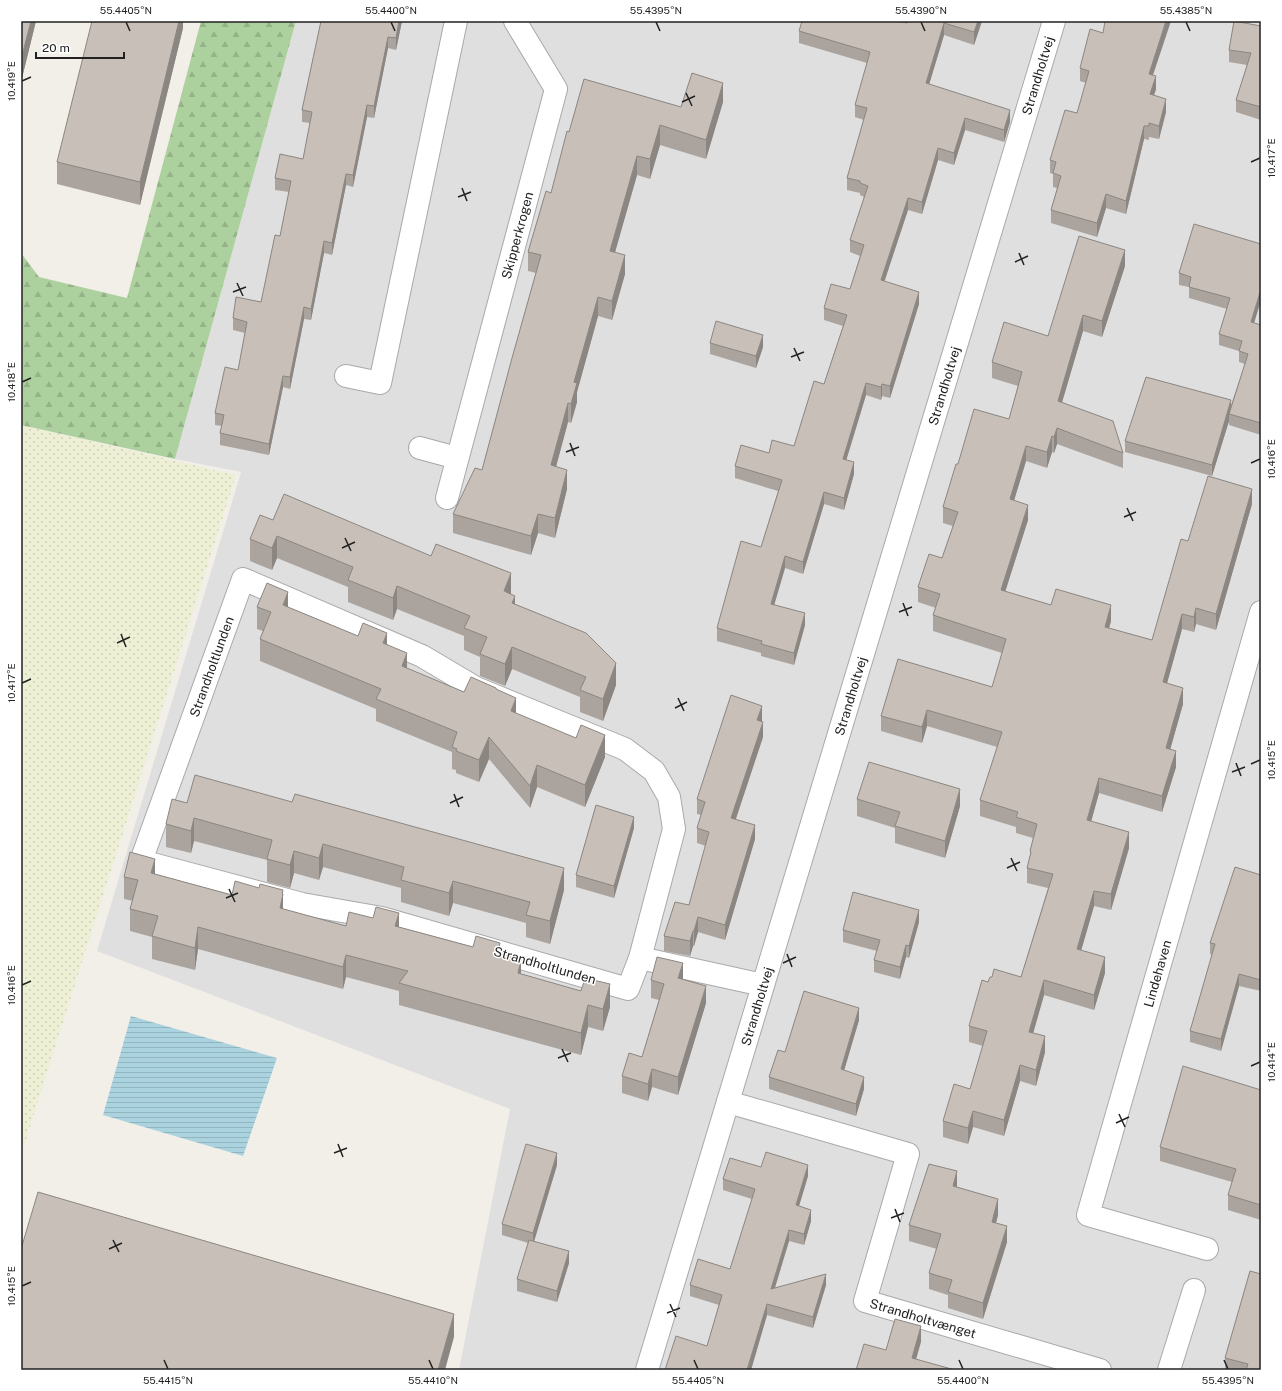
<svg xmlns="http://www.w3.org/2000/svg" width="1282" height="1391" viewBox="0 0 1282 1391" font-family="'Public Sans',sans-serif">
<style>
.residential{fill:#e0dfdf}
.farmland{fill:url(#farmland-dots)}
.forest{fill:url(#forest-firs)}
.water{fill:url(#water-rules)}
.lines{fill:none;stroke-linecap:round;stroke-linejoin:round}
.minor-casing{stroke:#a9a9a9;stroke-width:24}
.minor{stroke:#fff;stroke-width:22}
.wall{fill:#aba49e}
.shaded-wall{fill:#8b8681}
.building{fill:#c7bfb8;stroke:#8b8681}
.ticks{fill:none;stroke:#222;stroke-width:1.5}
.labels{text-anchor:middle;stroke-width:3;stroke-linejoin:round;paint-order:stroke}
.street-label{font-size:13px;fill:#222;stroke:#fff}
.neatline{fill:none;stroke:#222;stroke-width:1.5}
.ticks-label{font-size:10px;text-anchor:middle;fill:#222}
</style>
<defs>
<pattern id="farmland-dots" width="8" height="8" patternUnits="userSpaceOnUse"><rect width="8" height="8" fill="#eef0d5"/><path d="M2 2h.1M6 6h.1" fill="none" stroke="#ccceb7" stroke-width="1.8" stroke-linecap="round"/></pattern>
<pattern id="forest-firs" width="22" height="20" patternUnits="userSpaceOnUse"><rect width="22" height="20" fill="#add19e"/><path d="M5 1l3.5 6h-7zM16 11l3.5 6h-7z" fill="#95b388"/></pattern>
<pattern id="water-rules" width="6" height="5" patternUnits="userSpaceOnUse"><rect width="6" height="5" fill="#aad3df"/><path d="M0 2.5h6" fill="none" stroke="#92b5bf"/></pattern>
</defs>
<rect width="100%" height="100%" fill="#f2efe9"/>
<path class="residential" d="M296 21H1261V1370H459L510 1109 97 951 241 472 175 459Z"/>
<path class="farmland" d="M21 425 236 475 21 1155Z"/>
<path class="forest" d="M201 21H296L175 459 21 425V253L39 277 127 298Z"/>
<path class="water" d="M131 1016 277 1058 243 1156 103 1115Z"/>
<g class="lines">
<g class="minor-casing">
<g id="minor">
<path d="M346 376 380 383 456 21"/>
<path d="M420 448 457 458"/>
<path id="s1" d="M447 498 556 89 515 21"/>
<path id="s2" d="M640 958 628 989 382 918 302 904 141 861 243 579 422 656 476 688 625 749 654 771 669 797 674 829 640 958 763 985"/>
<path id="s3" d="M728 1102 908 1154 865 1301 1100 1370"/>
<path id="s4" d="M1207 1249 1088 1215 1261 612"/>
<path id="s5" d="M647 1370 1054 21"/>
<path d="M1169 1370 1194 1290"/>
</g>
</g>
<use href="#minor" class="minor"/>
</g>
<path class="wall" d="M21 21H36L22 78 21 77Z
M183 21V28L140 205 57 184V162Z
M321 21H402L396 50 388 48 374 118 367 117 353 187 346 185 332 255 324 253 311 320 304 319 290 389 283 387 269 455 220 445V433L222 426 215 425V413L238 370 245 333 233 330V318L261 302 280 236 289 192 275 190V178L303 159 310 123 302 122V110Z
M982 21 974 45 944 35 929 84 1010 122 1004 142 965 130 954 165 938 160 922 214 908 210 884 281 919 304 890 398 882 396 881 400 866 395 846 460 854 474 844 510 824 504 803 574 785 568 774 604 805 625 794 665 761 656V653L717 641V628L761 547 778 491 735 478V466L769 453 794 446 824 384 843 326 824 320V308L850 289 860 256 850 252V240L864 197 860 195V193L847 190V178L864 120 855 117V105L867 63 799 43V31Z
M1261 26V120L1236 112V100L1247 65 1229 62V50Z
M1080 68 1153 75 1156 89 1154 95 1166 112 1159 139 1149 137V140L1144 139 1126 214 1106 208 1097 237 1051 223V210L1057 188 1053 187V174L1050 173V160L1077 113 1086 83 1080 81Z
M723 102 706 159 660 145 650 179 637 175 615 252 625 274 612 320 598 316 577 392V402L571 423 568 422 556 467 567 489 555 538 538 533 531 555 453 533V514L482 470 536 273 528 271V252L551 193 569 132 681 107Z
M1261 244V300L1254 323 1261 325V435L1229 425V421L1212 476 1125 452V441L1231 405 1245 364 1239 362V351L1219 345V334L1227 309 1189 298V287L1179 285V273Z
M1125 266 1102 337 1083 331 1062 402 1123 453V468L1057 444 1054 453 1052 452 1047 468 1026 461 1014 500 1028 520 1005 591 1051 605 1111 621 1109 628 1152 640 1188 541 1252 504 1216 630 1196 624 1194 632 1182 629 1167 683 1183 704 1170 750 1176 767 1162 812 1099 793 1091 822 1129 848 1111 910 1094 906 1081 950 1105 973 1094 1010 1044 995 1033 1033 1045 1052 1036 1086 1020 1081 1004 1136 973 1127 968 1144 943 1137V1121L970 1089 983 1046 969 1042V1026L988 982 992 977H1021L1048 888 1027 883V868L1030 856V851L1033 838 1016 833V827L980 816V800L997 747 927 726 922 743 881 731V716L992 687 1002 653 933 631V615L936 608 918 602V587L942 558 953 526 943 523V507L958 464 1009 419 1018 386 992 378V362L1048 336Z
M710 343 763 347 756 368 710 354Z
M273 520 511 594 515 604 616 685 603 721 580 712V697L512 669 505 686 480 676V657L464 650V636L397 609 393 620 348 602V587L277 558 272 570 250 561V539Z
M257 607H288L358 636 387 644 407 669 464 692 496 690 516 714 605 757 585 807 537 787 530 808 489 759 479 782 456 773V770L452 769V752L376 721V709L260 661V639L263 631 257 629Z
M762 721 763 737 736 819 755 839 725 940 698 932 694 946H693L690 956 664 951V936L689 905 706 846 697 843V828L701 815 697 814V799Z
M857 799 960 806 945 858 895 843V828L857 816Z
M187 803 564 890 550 944 526 937V923L453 903 449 916 401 902V888L323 867 319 880 294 873 290 888 267 882V860L194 841 191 853 166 847V824Z
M634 828 614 898 576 887V875Z
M155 874 232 895 283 894V909L346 926 399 927 500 954 521 974 610 1007 603 1031 588 1027 581 1055 399 1005V991L346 977 343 989 198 949 195 970 152 959V937L130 931V909L133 901 124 899V877Z
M1261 875V991L1239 986 1221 1051 1190 1042V1031L1212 955 1210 954V943Z
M919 922 909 958 906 957 900 979 874 972V960L877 951 843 942V930Z
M683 979 706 1003 678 1095 652 1087 648 1101 622 1093V1076L642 1057 659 1000 651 998V980Z
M859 1020 844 1070 864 1089 856 1116 769 1089V1077L785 1052Z
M1261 1090V1220L1228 1210V1195L1232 1182 1160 1161V1147Z
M557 1165 534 1241 569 1263 557 1302 517 1291V1279L528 1243 502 1235V1224Z
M761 1167 808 1176 799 1206 811 1221 804 1245 789 1241 775 1288 826 1285 813 1328 767 1315 751 1370H665L707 1346 719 1305 690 1296V1285L730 1269 752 1199 723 1190V1179Z
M957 1187 998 1215 996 1223 1007 1242 983 1319 948 1308V1295L929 1289V1273L937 1249 909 1241V1225Z
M1250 1271 1261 1370H1225V1358Z"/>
<path class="shaded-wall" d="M31 21H36L22 78V56Z
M179 21H183V28L140 205V182Z
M399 21H402L396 50V38Z
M978 21H982L974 45V32Z
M1166 21H1171L1149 87V74Z
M944 23V35L926 95V83Z
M388 37V48L374 118V106Z
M1156 76V89L1150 108V94Z
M723 83V102L706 159V140Z
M1166 99V112L1159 139V126Z
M367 105V117L353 187V175Z
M1010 110V122L1004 142V130Z
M965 118V130L954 165V153Z
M660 125V145L650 179V159Z
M1144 126V139L1126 214V201Z
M938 148V160L922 214V202Z
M637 156V175L610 270V251Z
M346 174V185L332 255V243Z
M1106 194V208L1097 237V223Z
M908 198V210L881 292V280Z
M324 241V253L311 320V309Z
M1125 250V266L1102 337V321Z
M625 255V274L612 320V301Z
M1261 289V300L1251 333V322Z
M919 292V304L890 398V386Z
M598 297V316L577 392V402L571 423V404L574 382Z
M304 307V319L290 389V377Z
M1083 315V331L1058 416V401Z
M763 335V347L756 368V356Z
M283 376V387L269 455V444Z
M866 383V395L843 471V459Z
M882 384V396L881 400V387Z
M1231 400V411L1229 414V421L1212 476V465Z
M568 403V422L551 485V465Z
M1057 428V444L1054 453V437Z
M1052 436V452L1047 468V452Z
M1026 446V461L1010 514V499Z
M854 462V474L844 510V498Z
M567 470V489L555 538V518Z
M1252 489V504L1216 630V614Z
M824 492V504L803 574V562Z
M1028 505V520L1001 605V590Z
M538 514V533L531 555V536Z
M277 536V558L272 570V548Z
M785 556V568L771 616V604Z
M511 573V595L504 591Z
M397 586V609L393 620V598Z
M288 592V614L283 605Z
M515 596V618L512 603Z
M1111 605V621L1105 642V627Z
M1196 608V624L1194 632V617Z
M805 613V625L794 665V653Z
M1182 614V629L1163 698V682Z
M387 633V655L383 643Z
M512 647V669L505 686V664Z
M407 653V675L402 666Z
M616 663V685L603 721V699Z
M1183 688V704L1166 764V748Z
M516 698V720L511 711Z
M762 706V721L757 735V720Z
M927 710V726L922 743V727Z
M763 722V737L731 833V818Z
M605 735V757L585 807V785Z
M489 737V759L479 782V760Z
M1176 751V767L1162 812V796Z
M537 765V787L530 808V786Z
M1099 778V793L1087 836V820Z
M960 789V806L945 858V841Z
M634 817V828L614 898V886Z
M194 818V841L191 853V831Z
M755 825V839L725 940V925Z
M1129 832V848L1111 910V894Z
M323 844V867L319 880V858Z
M294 851V873L290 888V865Z
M155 859V881L151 873Z
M564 868V890L550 944V921Z
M453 881V903L449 916V893Z
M283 890V896V894V916L280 908Z
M1094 891V906L1077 965V949Z
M919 910V922L909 958V946Z
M399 913V936L395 926Z
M698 917V932L694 946V931Z
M198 927V949L195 970V948Z
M693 931V946L690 956V941Z
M500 943V965L498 953Z
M906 945V957L900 979V967Z
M346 955V977L343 989V967Z
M1105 957V973L1094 1010V995Z
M521 960V982L518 973Z
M683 963V980L678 978Z
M1239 974V986L1221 1051V1039Z
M1044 980V995L1029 1048V1032Z
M610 984V1007L603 1031V1009Z
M706 986V1003L678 1095V1077Z
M588 1005V1027L581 1055V1033Z
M859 1008V1020L841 1081V1069Z
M1045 1036V1052L1036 1086V1070Z
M1020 1065V1081L1004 1136V1120Z
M652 1069V1087L648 1101V1084Z
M864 1077V1089L856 1116V1104Z
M973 1111V1127L968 1144V1128Z
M557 1153V1165L533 1245V1233Z
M808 1165V1176L796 1216V1205Z
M957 1171V1187L953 1186Z
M998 1199V1215L992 1238V1222Z
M811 1210V1221L804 1245V1234Z
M1007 1226V1242L983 1319V1303Z
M789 1230V1241L771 1300V1289Z
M569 1251V1263L557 1302V1291Z
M826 1274V1285L813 1328V1317Z
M767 1304V1315L751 1370H747Z
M454 1314V1337L445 1370H438Z
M921 1326V1342L913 1370 912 1358Z"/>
<path class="building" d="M21 21H31L22 56H21Z
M92 21H179L140 182 57 162Z
M321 21H399L396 38 388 37 374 106 367 105 353 175 346 174 332 243 324 241 311 309 304 307 290 377 283 376 269 444 220 433 224 415 215 413 225 367 238 370 247 322 233 318 236 297 261 302 275 235 280 236 291 181 275 178 280 154 303 159 312 112 302 110Z
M802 21H898L907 23V21H978L974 32 944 23 926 83 1010 110 1004 130 965 118 954 153 938 148 922 202 908 198 881 280 919 292 890 386 882 384 881 387 866 383 843 459 854 462 844 498 824 492 803 562 785 556 771 604 805 613 794 653 761 644 762 641 717 628 741 541 761 547 782 480 735 466 741 445 769 453 772 440 794 446 814 381 824 384 847 315 824 308 831 284 850 289 864 245 850 240 868 186 860 183V181L847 178 867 108 855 105 870 52 799 31Z
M1105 21H1166L1149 74 1156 76 1150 94 1166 99 1159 126 1149 123V126H1144L1126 201 1106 194 1097 223 1051 210 1061 176 1053 173 1056 162 1050 160 1065 110 1077 113 1089 71 1080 68 1090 29 1103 33Z
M1234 21 1261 26V107L1236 100 1251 53 1229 50Z
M692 73 723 83 706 140 660 125 650 159 637 156 610 251 625 255 612 301 598 297 574 382 577 383 571 404 568 403 551 465 567 470 555 518 538 514 531 536 453 514 475 468 482 470 512 358 541 255 528 252 546 191 551 193 567 131 569 132 584 79 681 107Z
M1194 224 1261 244V289L1251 322 1261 325V423L1229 414 1248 354 1239 351 1242 341 1219 334 1230 298 1189 287 1191 277 1179 273Z
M1079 236 1125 250 1102 321 1083 315 1058 401 1113 421 1123 453 1057 428 1054 437 1052 436 1047 452 1026 446 1010 499 1028 505 1001 590 1051 605 1056 589 1111 605 1105 627 1152 640 1181 539 1188 541 1208 476 1252 489 1216 614 1196 608 1194 617 1182 614 1163 682 1183 688 1166 748 1176 751 1162 796 1099 778 1087 820 1129 832 1111 894 1094 891 1077 949 1105 957 1094 995 1044 980 1029 1032 1045 1036 1036 1070 1020 1065 1004 1120 973 1111 968 1128 943 1121 954 1084 970 1089 987 1031 969 1026 982 980 988 982 990 977H992L994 969 1021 977 1053 874 1027 868 1031 852 1030 851 1037 824 1016 817 1018 812 980 800 1002 732 927 710 922 727 881 716 898 659 992 687 1006 639 933 615 940 594 918 587 929 554 942 558 958 512 943 507 956 464H958L974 409 1009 419 1022 372 992 362 1004 322 1048 336Z
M716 321 763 335 756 356 710 343Z
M1146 377 1231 400 1212 465 1125 441Z
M284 494 431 556 436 544 511 573 504 591 515 596 512 603 586 633 616 663 603 699 580 690 586 677 512 647 505 664 480 654 487 637 464 628 470 616 397 586 393 598 348 580 353 567 277 536 272 548 250 539 260 515 273 520Z
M267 583 288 592 283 605 358 636 363 623 387 633 383 643 407 653 402 666 464 692 471 677 496 688V689L516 698 511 711 576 738 581 725 605 735 585 785 537 765 530 786 489 737 479 760 456 751 457 749 452 747 457 732 376 699 381 689 260 639 271 612 257 607Z
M731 695 762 706 757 720 763 722 731 818 755 825 725 925 698 917 694 931H693L690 941 664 936 675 902 689 905 709 832 697 828 705 802 697 799Z
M869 762 960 789 945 841 895 826 900 812 857 799Z
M195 775 292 802 295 794 564 868 550 921 526 915 530 902 453 881 449 893 401 880 404 867 323 844 319 858 294 851 290 865 267 859 272 840 194 818 191 831 166 824 172 799 187 803Z
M596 805 634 817 614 886 576 875Z
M130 852 155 859 151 873 232 895 235 881 259 888 260 884 283 890 282 894H283L280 908 346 926 349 912 373 918 376 907 399 913 395 926 473 947 476 936 500 943 498 953 521 960 518 973 581 991 585 978 610 984 603 1009 588 1005 581 1033 399 983 408 971 346 955 343 967 198 927 195 948 152 936 158 916 130 909 138 880 124 877Z
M1235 867 1261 875V980L1239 974 1221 1039 1190 1031 1215 944 1210 943Z
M853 892 919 910 909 946 906 945 900 967 874 960 880 940 843 930Z
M657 957 683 963 678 978 706 986 678 1077 652 1069 648 1084 622 1076 629 1053 642 1057 664 984 651 980Z
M804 991 859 1008 841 1069 864 1077 856 1104 769 1077 778 1050 785 1052Z
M1183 1066 1261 1090V1205L1228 1195 1236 1169 1160 1147Z
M526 1144 557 1153 533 1233 502 1224Z
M766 1152 808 1165 796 1205 811 1210 804 1234 789 1230 771 1289 826 1274 813 1317 767 1304 747 1370H665L676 1336 707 1346 722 1295 690 1285 698 1259 730 1269 755 1189 723 1179 730 1158 761 1167Z
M929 1164 957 1171 953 1186 998 1199 992 1222 1007 1226 983 1303 948 1292 952 1280 929 1273 941 1234 909 1225Z
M38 1192 454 1314 438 1370H24L21 1369V1249Z
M529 1240 569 1251 557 1291 517 1279Z
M1250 1271 1261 1274V1370H1246L1248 1364 1225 1358Z
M895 1319 921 1326 912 1358 955 1370H856L864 1344 886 1350Z"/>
<path class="ticks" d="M126 22 130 31M391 22 395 31M656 22 660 31M921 22 925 31M1186 22 1190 31M22 81 31 77M686 93 692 106M682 102 695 96M1251 162 1260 158M462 188 467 201M458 197 471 192M1019 253 1024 265M1015 262 1028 256M237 283 243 296M233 292 246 287M794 348 800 361M791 357 804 352M22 382 31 378M570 443 575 456M566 452 579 447M1251 463 1260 459M1127 508 1133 521M1124 517 1136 512M345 538 351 551M342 548 355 542M903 603 908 616M899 612 912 607M121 634 126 647M117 643 130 637M22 683 31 679M678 698 684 711M675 708 687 702M1236 763 1241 776M1251 764 1260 760M1232 772 1245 767M454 794 459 807M450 803 463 797M1011 858 1017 871M1007 868 1020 862M229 889 235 902M226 898 238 893M787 954 792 967M783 963 796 957M22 985 31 981M562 1049 568 1062M558 1058 571 1053M1251 1066 1260 1062M1119 1114 1125 1127M1116 1123 1129 1117M338 1144 343 1157M334 1153 347 1148M895 1209 900 1222M891 1218 904 1213M113 1240 119 1252M109 1249 122 1243M22 1286 31 1282M670 1304 676 1317M667 1313 680 1308M164 1360 168 1369M429 1360 433 1369M694 1360 698 1369M959 1360 963 1369M1224 1360 1228 1369"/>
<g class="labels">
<g class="street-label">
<text dy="5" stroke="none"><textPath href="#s5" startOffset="1352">Strandholtvej</textPath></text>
<text dy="5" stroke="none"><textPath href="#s1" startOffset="272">Skipperkrogen</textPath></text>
<text dy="5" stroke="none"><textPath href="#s5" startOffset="1028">Strandholtvej</textPath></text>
<text dy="5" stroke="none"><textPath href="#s2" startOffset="744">Strandholtlunden</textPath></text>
<text dy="5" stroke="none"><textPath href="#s5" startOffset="704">Strandholtvej</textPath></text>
<text transform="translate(545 965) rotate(16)" y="5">Strandholtlunden</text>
<text dy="5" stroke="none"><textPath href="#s4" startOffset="375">Lindehaven</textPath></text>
<text dy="5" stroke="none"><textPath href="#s5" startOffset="380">Strandholtvej</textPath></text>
<text dy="5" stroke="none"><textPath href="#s3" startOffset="401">Strandholtvænget</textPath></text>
</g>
</g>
<rect width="1282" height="1391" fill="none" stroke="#ffffff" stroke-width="44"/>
<path d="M36 52v6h88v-6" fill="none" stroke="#222222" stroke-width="2"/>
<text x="42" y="52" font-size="12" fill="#222222" stroke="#ffffff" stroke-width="3" paint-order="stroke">20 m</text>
<rect x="22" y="22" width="1238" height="1347" class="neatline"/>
<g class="ticks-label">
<text x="126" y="14">55.4405°N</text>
<text x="391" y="14">55.4400°N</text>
<text x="656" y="14">55.4395°N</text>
<text x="921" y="14">55.4390°N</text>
<text x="1186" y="14">55.4385°N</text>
<text transform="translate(11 81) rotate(-90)" y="4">10.419°E</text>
<text transform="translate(1271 158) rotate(-90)" y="4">10.417°E</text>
<text transform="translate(11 382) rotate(-90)" y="4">10.418°E</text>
<text transform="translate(1271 459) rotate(-90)" y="4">10.416°E</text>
<text transform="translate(11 683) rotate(-90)" y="4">10.417°E</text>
<text transform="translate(1271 760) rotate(-90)" y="4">10.415°E</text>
<text transform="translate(11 985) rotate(-90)" y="4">10.416°E</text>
<text transform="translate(1271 1062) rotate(-90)" y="4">10.414°E</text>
<text transform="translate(11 1286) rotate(-90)" y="4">10.415°E</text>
<text x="168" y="1384">55.4415°N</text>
<text x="433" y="1384">55.4410°N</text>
<text x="698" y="1384">55.4405°N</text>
<text x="963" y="1384">55.4400°N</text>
<text x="1228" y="1384">55.4395°N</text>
</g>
</svg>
